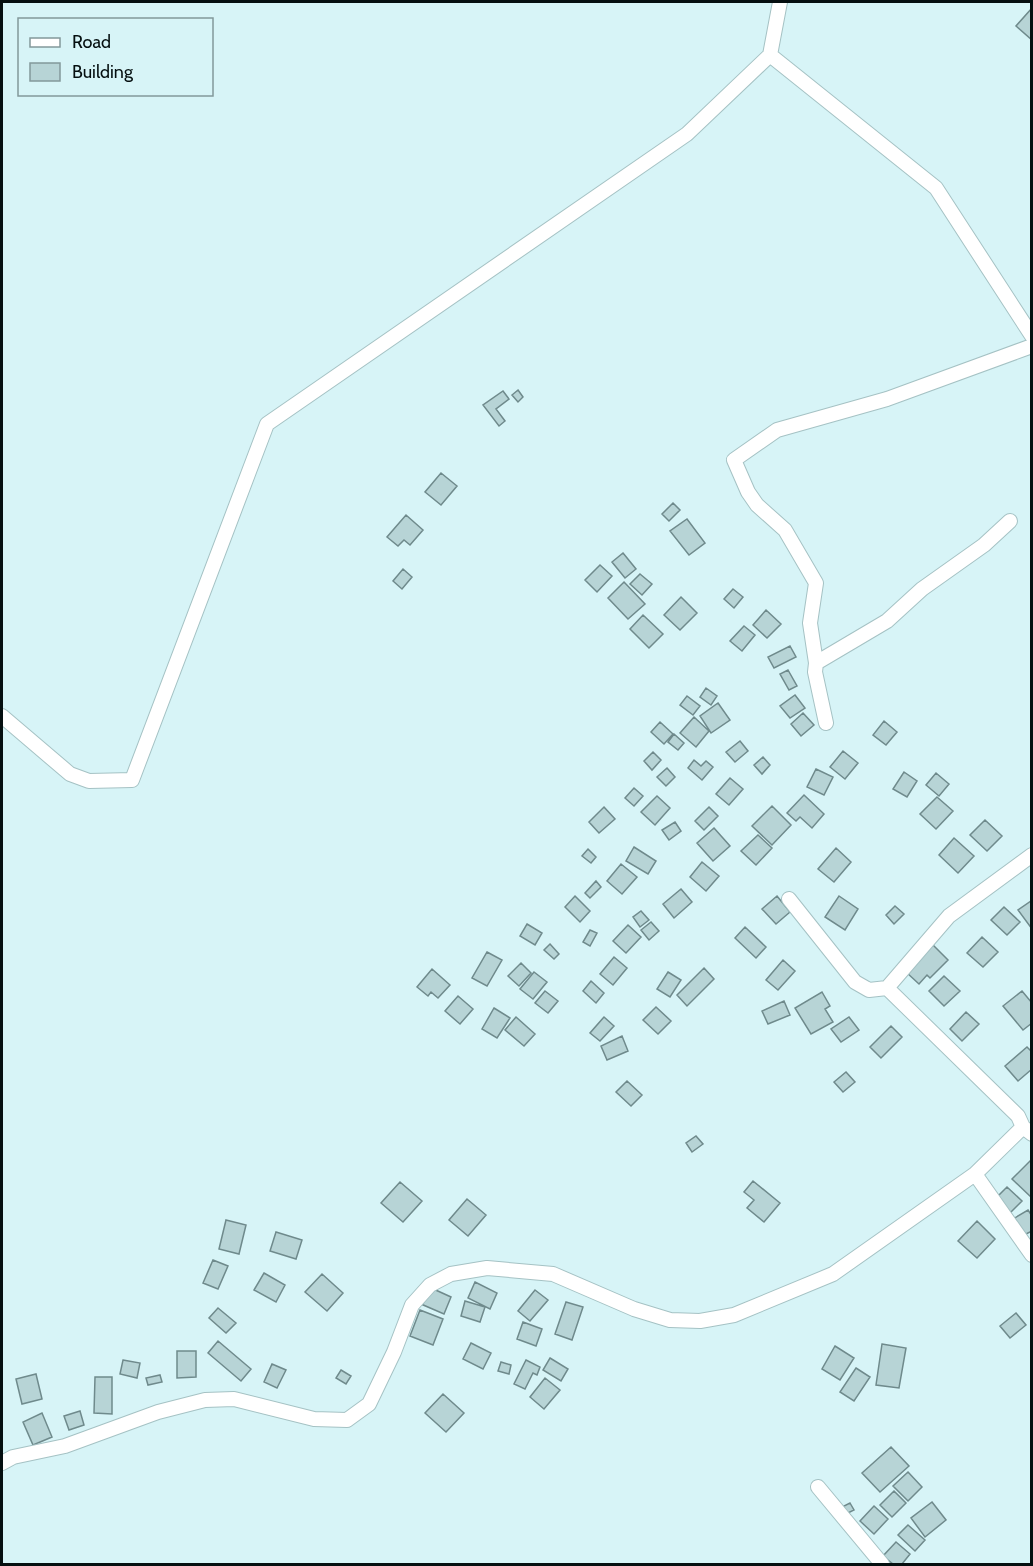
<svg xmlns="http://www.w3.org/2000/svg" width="1033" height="1566" viewBox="0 0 1033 1566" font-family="Cabin,sans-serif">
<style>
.building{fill:#b7d4d6;stroke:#6f8a8c;stroke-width:1.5}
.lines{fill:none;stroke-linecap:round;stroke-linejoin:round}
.minor-casing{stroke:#a5c2c4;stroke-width:16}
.minor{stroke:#fff;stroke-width:14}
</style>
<rect width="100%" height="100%" fill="#d7f4f7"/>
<path class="building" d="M1032 8V40L1016 26Z
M518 390 523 397 518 402 512 395Z
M503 391 509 399 496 409 505 421 499 426 483 405Z
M441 473 457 486 441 505 425 492Z
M673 503 680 510 669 521 662 514Z
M406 515 423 530 410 545 404 540 398 546 387 537Z
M687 519 705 543 689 555 670 531Z
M623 553 636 569 625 578 612 562Z
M600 565 612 576 597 592 585 580Z
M403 569 412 577 402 589 393 581Z
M640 574 652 584 642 595 630 584Z
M624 582 645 604 628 619 608 598Z
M733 589 743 597 734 608 724 599Z
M681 597 697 613 680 630 664 615Z
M766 610 781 624 767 638 753 625Z
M643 615 663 634 649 648 630 629Z
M744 626 755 635 742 651 730 641Z
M790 646 796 657 774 668 768 657Z
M788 670 797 686 789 690 780 674Z
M706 688 717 696 711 705 700 697Z
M795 695 805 708 790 718 780 706Z
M687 696 700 706 693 715 680 705Z
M718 703 730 720 711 733 700 716Z
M803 713 814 725 801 736 791 724Z
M694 717 709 731 696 747 680 733Z
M884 721 897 732 886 745 873 735Z
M660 722 673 734 664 744 651 732Z
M674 734 684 743 678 750 668 742Z
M740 741 748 751 735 762 726 752Z
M843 751 858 763 845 779 830 767Z
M653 752 661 760 652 770 644 761Z
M763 757 770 765 762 774 754 765Z
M694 760 701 766 706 761 713 767 702 780 688 768Z
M667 768 675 777 666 786 657 777Z
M816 769 833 777 824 795 807 787Z
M904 772 917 781 907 797 893 789Z
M936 773 949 784 939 796 926 785Z
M730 778 743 789 729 805 716 794Z
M634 788 643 796 634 806 625 798Z
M804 795 824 814 812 828 800 817 796 821 787 813Z
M657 796 670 808 655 825 641 812Z
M937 797 953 811 936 829 920 814Z
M772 806 791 825 772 845 752 826Z
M604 807 615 819 599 833 589 822Z
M709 807 718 816 704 830 695 821Z
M985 820 1002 836 987 851 970 835Z
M675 822 681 831 669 840 662 830Z
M714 828 730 846 713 861 697 843Z
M758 835 772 848 756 865 741 851Z
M954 838 974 856 958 873 939 855Z
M634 847 656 861 648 874 626 861Z
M836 848 851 862 834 882 818 869Z
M588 849 596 857 591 863 582 856Z
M702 862 719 876 706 891 690 877Z
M621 864 637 877 622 894 607 881Z
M596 881 601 887 590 898 585 893Z
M681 889 692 902 674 918 663 904Z
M575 896 590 911 580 922 565 907Z
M777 896 790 912 776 924 762 909Z
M839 896 858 909 845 930 825 917Z
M1031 901H1032V929L1018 910Z
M895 906 904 914 894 924 886 915Z
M1004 907 1020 922 1007 935 991 920Z
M641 911 649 920 640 927 633 917Z
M651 922 659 931 649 940 641 930Z
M527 924 542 933 535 945 520 936Z
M628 925 641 937 626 953 613 941Z
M745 927 766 947 756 958 735 938Z
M590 930 597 933 590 946 583 942Z
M982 937 998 952 983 967 967 953Z
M931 943 948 960 930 978 927 975 919 984 906 972Z
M550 944 559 954 554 959 544 950Z
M487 952 502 960 487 986 472 978Z
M614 957 627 968 613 985 600 974Z
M783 960 795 971 778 990 766 980Z
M521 963 531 973 519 986 508 976Z
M704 968 714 979 687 1006 677 995Z
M432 969 450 985 438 998 431 992 428 996 417 987Z
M534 972 547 982 533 999 520 989Z
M668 972 681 980 670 997 657 989Z
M944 976 960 991 944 1006 929 991Z
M591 981 604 993 596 1003 583 991Z
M545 991 558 1001 548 1013 535 1003Z
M1022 991 1032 1003V1023L1023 1030 1003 1006Z
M822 992 830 1006 825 1009 833 1022 811 1034 795 1008Z
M458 996 473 1009 460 1024 445 1011Z
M784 1001 790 1015 768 1024 762 1011Z
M656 1007 671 1021 658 1034 643 1020Z
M494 1008 510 1018 497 1038 482 1029Z
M966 1012 979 1024 962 1041 950 1029Z
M516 1017 535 1034 524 1046 505 1030Z
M604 1017 614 1026 600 1041 590 1033Z
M849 1017 859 1030 841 1042 831 1029Z
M891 1026 902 1037 881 1058 870 1047Z
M622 1036 628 1051 607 1060 601 1046Z
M1027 1047 1032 1052V1069L1018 1081 1005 1066Z
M846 1072 855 1082 843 1092 834 1082Z
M627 1081 642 1095 631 1106 616 1092Z
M696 1136 703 1144 692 1152 686 1143Z
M1030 1161 1032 1163V1198L1012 1179Z
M753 1181 780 1203 764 1222 747 1208 754 1200 744 1192Z
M400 1182 422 1201 403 1222 381 1203Z
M1007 1187 1022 1201 1009 1214 994 1200Z
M467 1199 486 1215 468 1236 449 1220Z
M1028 1210 1032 1216V1231L1022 1236 1013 1219Z
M226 1220 246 1225 239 1254 219 1249Z
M977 1221 995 1239 977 1258 958 1241Z
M276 1232 302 1240 296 1259 270 1251Z
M213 1260 228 1266 218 1289 203 1283Z
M264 1273 285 1285 276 1302 254 1290Z
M322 1274 343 1293 327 1311 305 1292Z
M475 1282 497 1293 490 1309 468 1298Z
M429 1287 451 1297 444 1314 421 1304Z
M535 1290 548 1300 530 1321 518 1311Z
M465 1301 485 1307 480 1322 461 1316Z
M566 1302 583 1307 572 1340 555 1334Z
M218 1308 236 1323 226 1333 209 1318Z
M420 1310 443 1319 433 1345 410 1336Z
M1016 1313 1026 1325 1010 1338 1000 1326Z
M523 1322 542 1329 536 1346 517 1339Z
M218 1341 251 1369 241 1381 208 1353Z
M471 1343 491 1353 483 1369 463 1359Z
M882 1344 906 1348 899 1388 876 1385Z
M835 1346 854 1358 840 1380 822 1369Z
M177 1351H196V1377L177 1378Z
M550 1358 568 1369 561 1381 543 1370Z
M123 1360 140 1363 137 1378 120 1374Z
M526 1360 540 1367 537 1375 533 1373 525 1389 514 1384Z
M501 1362 511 1365 509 1374 498 1371Z
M272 1364 286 1370 277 1388 264 1382Z
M856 1368 870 1377 854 1401 840 1392Z
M341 1370 351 1376 346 1384 336 1378Z
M36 1374 42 1399 22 1404 16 1379Z
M160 1375 162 1382 148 1385 146 1378Z
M95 1377H112V1414L94 1413Z
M545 1378 560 1390 544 1409 530 1397Z
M443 1394 464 1413 446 1432 425 1413Z
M80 1411 84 1425 69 1430 64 1416Z
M42 1413 52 1437 33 1445 23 1422Z
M891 1447 909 1466 880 1492 862 1473Z
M908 1472 922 1487 908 1501 893 1486Z
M894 1491 906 1503 892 1517 880 1505Z
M932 1502 946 1520 925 1537 911 1518Z
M850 1503 854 1510 846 1514 842 1507Z
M874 1506 888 1519 874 1534 860 1521Z
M908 1525 925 1540 915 1551 898 1535Z
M896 1542 910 1554 902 1564H893L883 1556Z"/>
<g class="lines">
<g class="minor-casing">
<path id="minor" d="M770 55 780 2
M816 663 887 621 922 589 984 545 1010 521
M2 716 70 774 89 781 132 780 267 424 687 134 770 55 936 188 1032 336
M826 723 815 672 816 663 810 623 816 583 785 530 757 505 748 492 734 460 777 430 887 399 1032 346
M789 899 855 982 869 990 887 988 949 916 1032 855
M887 988 1018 1116 1023 1127 1032 1134
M975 1174 1032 1255
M2 1463 13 1457 65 1446 158 1412 205 1400 234 1399 314 1419 347 1420 369 1404 394 1352 412 1305 430 1285 451 1274 487 1268 553 1274 634 1309 670 1320 700 1321 734 1315 833 1274 975 1174 1023 1127
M818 1487 882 1564"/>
</g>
<use href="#minor" class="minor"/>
</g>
<rect width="1033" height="1566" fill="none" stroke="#050f10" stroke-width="6"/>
<rect x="18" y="18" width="195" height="78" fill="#d7f4f7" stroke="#83989b" stroke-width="1.5"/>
<rect x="30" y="38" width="30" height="9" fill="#ffffff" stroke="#83989b" stroke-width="1.5"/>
<text x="72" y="48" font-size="18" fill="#050f10">Road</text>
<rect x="30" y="63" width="30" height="18" fill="#b7d4d6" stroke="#83989b" stroke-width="1.5"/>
<text x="72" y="78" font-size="18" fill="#050f10">Building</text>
</svg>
